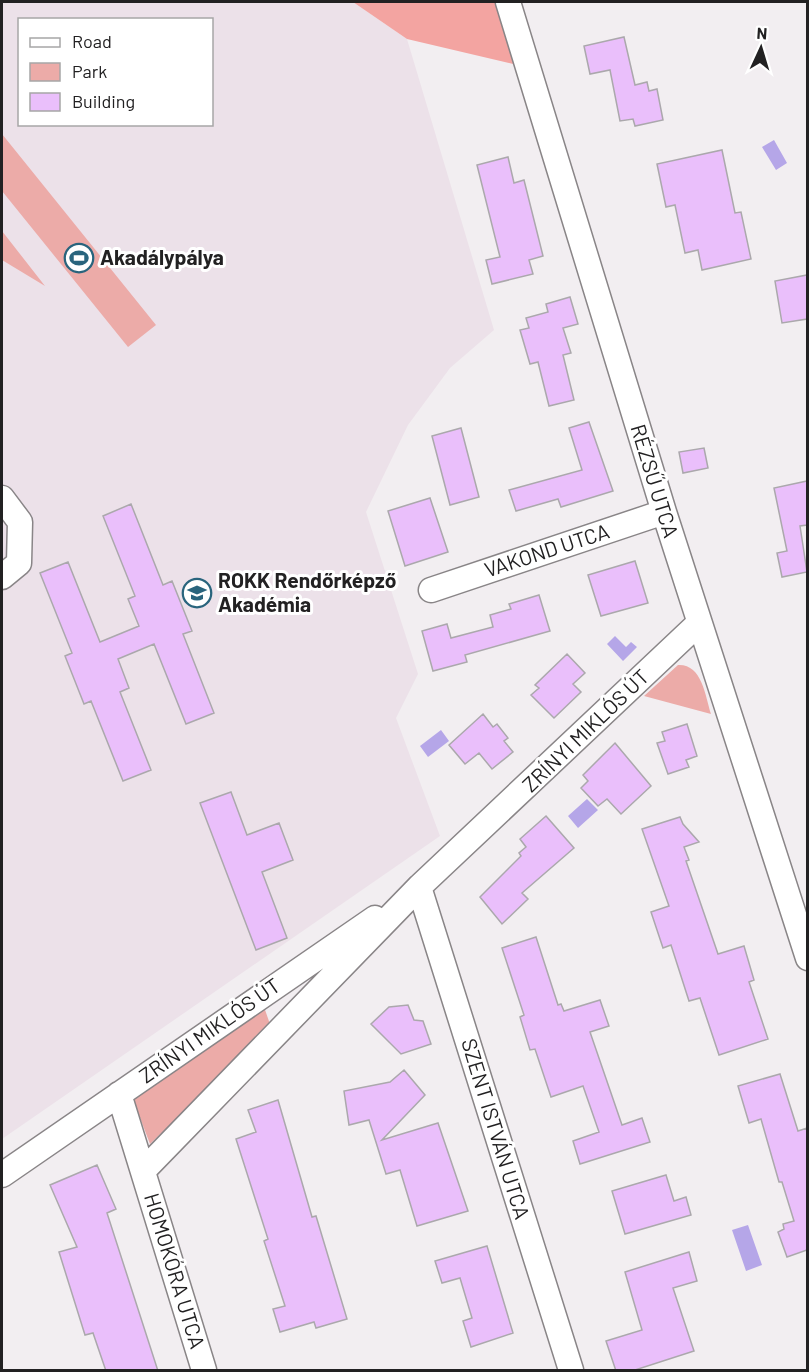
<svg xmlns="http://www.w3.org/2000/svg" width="809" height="1372" viewBox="0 0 809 1372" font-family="Barlow,sans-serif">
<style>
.built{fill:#ece1e9;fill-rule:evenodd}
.green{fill:#ecaba8}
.forest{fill:#f3a4a1}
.water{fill:#b5a6e8}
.building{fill:#eabffb;stroke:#aba8ac;stroke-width:1.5}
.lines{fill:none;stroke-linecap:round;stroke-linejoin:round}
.minor-casing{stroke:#898587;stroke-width:27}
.minor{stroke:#fff;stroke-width:24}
.labels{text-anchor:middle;stroke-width:6;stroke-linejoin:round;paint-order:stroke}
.poi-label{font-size:21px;font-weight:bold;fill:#222122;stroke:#fff;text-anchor:start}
.street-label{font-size:21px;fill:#222122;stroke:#fff}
</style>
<rect width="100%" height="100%" fill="#f2eef1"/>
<path class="built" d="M2 2H353L407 39 494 330 450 368 408 425 366 512 418 674 396 718 440 836 2 1139ZM20 20H212V124H20Z"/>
<path class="green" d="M2 134 156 325 128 347 2 191Z
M2 231 45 286 2 260Z
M678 665C702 664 705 695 711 714L644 696Z
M263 1004 271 1027 150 1144 131 1094Z"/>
<path class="forest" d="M353 2H508L526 67 407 39Z"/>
<path class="water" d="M774 140 787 163 776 170 762 147Z
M615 636 626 647 631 642 637 647 623 661 607 644Z
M441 730 449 741 428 757 420 746Z
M587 799 598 810 578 828 568 816Z
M748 1225 762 1265 746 1271 732 1230Z"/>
<path class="building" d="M624 37 635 85 647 82 649 91 657 89 663 120 635 126 633 119 620 121 610 70 590 74 584 46Z
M722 150 735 213 741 212 751 259 702 270 698 250 685 253 675 205 666 207 657 164Z
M508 157 514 183 524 180 543 256 529 260 533 274 492 284 486 260 500 257 477 165Z
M807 275V319L782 323 775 281Z
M570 297 578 324 563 328 571 353 563 355 574 400 549 406 538 362 530 364 520 330 529 328 526 318 548 312 546 304Z
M589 422 613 491 561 507 558 499 516 511 509 490 582 470 569 428Z
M461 428 479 497 450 505 432 436Z
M704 448 708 468 683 473 679 452Z
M807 481V525L800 526 807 572 782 577 777 553 787 551 774 488Z
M430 498 448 552 405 566 388 511Z
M131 504 163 585 172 581 192 631 183 634 214 713 186 724 154 644 118 659 129 688 120 692 151 770 123 781 91 701 84 704 65 656 72 653 40 573 68 562 100 642 139 626 128 599 135 596 103 516Z
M635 561 648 603 601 616 588 575Z
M539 595 550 631 465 655 467 662 433 671 422 631 447 624 451 638 493 627 490 615 511 609 509 604Z
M567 654 585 673 573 684 581 692 554 718 531 695 539 688 535 685Z
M483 714 493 727 497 724 508 738 504 741 513 752 492 769 479 753 465 764 449 745Z
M687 724 697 756 686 760 689 767 668 774 657 743 665 741 662 732Z
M615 743 651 786 621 814 607 799 598 806 581 788 588 781 583 775Z
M231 792 247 835 279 823 293 860 262 872 287 938 256 950 200 803Z
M546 816 574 848 522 893 528 899 502 924 480 897 521 856 519 853 526 847 520 839Z
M680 817 683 824 699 842 684 847 689 860 686 861 718 954 744 946 754 980 749 982 768 1039 719 1055 700 998 689 1001 671 945 663 948 651 912 669 906 642 829Z
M536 937 558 1005 561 1004 564 1011 600 1000 609 1026 590 1032 622 1125 642 1118 650 1142 580 1164 573 1141 599 1132 583 1086 551 1097 535 1049 530 1050 520 1017 524 1015 502 948Z
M408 1005 414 1020 423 1021 431 1044 401 1054 371 1024 389 1007Z
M404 1070 425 1095 382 1140 438 1123 468 1211 417 1226 400 1170 386 1174 369 1120 349 1125 344 1091 390 1082Z
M780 1074 798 1131 807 1128V1250L787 1257 778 1232 784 1229 783 1224 794 1221 782 1182H779L761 1119 749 1123 738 1086Z
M278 1100 312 1217 316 1216 347 1319 316 1328 314 1322 280 1332 273 1309 285 1306 264 1241 268 1239 236 1139 256 1132 248 1110Z
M97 1165 116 1209 107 1213 158 1371H106L93 1333 85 1335 59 1252 77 1247 50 1185Z
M666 1175 674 1201 686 1197 691 1215 625 1234 612 1191Z
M487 1246 513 1333 471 1347 463 1321 472 1318 460 1278 442 1283 435 1261Z
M689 1252 697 1281 673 1288 694 1351 632 1371H616L606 1341 642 1330 625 1272Z"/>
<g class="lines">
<g class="minor-casing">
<path id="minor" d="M508 2 664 512 808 958
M2 498 20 522 19 563 2 577
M431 590 664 512
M419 887 571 1370
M119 1094 204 1370
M143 1171 419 887 699 623
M2 1175 375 918"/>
</g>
<use href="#minor" class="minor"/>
</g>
<defs>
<g id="stadium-ring" transform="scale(1.5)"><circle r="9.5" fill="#fff" stroke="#29647d" stroke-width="1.5"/><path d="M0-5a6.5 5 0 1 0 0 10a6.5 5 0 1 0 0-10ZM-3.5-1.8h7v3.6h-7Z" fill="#29647d"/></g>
<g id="school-ring" transform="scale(1.5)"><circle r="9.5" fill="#fff" stroke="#29647d" stroke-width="1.5"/><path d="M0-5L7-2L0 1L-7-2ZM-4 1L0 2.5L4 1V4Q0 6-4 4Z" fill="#29647d"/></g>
</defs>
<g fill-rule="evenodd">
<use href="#stadium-ring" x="79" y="258"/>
<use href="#school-ring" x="197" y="593"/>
</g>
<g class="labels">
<g class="poi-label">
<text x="100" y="265">Akadálypálya</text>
<text x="218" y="588">ROKK Rendőrképző<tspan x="218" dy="24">Akadémia</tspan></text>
</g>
<g class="street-label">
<text transform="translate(654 481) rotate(73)" y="7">RÉZSŰ UTCA</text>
<text transform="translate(547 551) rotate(-18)" y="7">VAKOND UTCA</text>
<text transform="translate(586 731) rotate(-44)" y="7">ZRÍNYI MIKLÓS ÚT</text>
<text transform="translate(210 1031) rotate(-35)" y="7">ZRÍNYI MIKLÓS ÚT</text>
<text transform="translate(495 1129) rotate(73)" y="7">SZENT ISTVÁN UTCA</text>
<text transform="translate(174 1271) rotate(73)" y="7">HOMOKÓRA UTCA</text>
</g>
</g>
<rect width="809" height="1372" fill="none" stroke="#222122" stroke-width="6"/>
<rect x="18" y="18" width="195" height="108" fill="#ffffff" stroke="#a7a6a7" stroke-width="1.5"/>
<rect x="30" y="38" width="30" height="9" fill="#ffffff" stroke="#a7a6a7" stroke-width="1.5"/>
<text x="72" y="48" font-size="18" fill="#222122">Road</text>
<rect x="30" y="63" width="30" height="18" fill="#ecaba8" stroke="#a7a6a7" stroke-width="1.5"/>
<text x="72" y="78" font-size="18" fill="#222122">Park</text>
<rect x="30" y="93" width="30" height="18" fill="#eabffb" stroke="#a7a6a7" stroke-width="1.5"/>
<text x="72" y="108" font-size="18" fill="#222122">Building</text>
<g transform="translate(761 48) rotate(4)" stroke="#ffffff" stroke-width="4.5" paint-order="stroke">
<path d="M0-4.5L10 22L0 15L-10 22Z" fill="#222122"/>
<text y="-9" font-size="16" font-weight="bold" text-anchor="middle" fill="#222122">N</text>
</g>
</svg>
